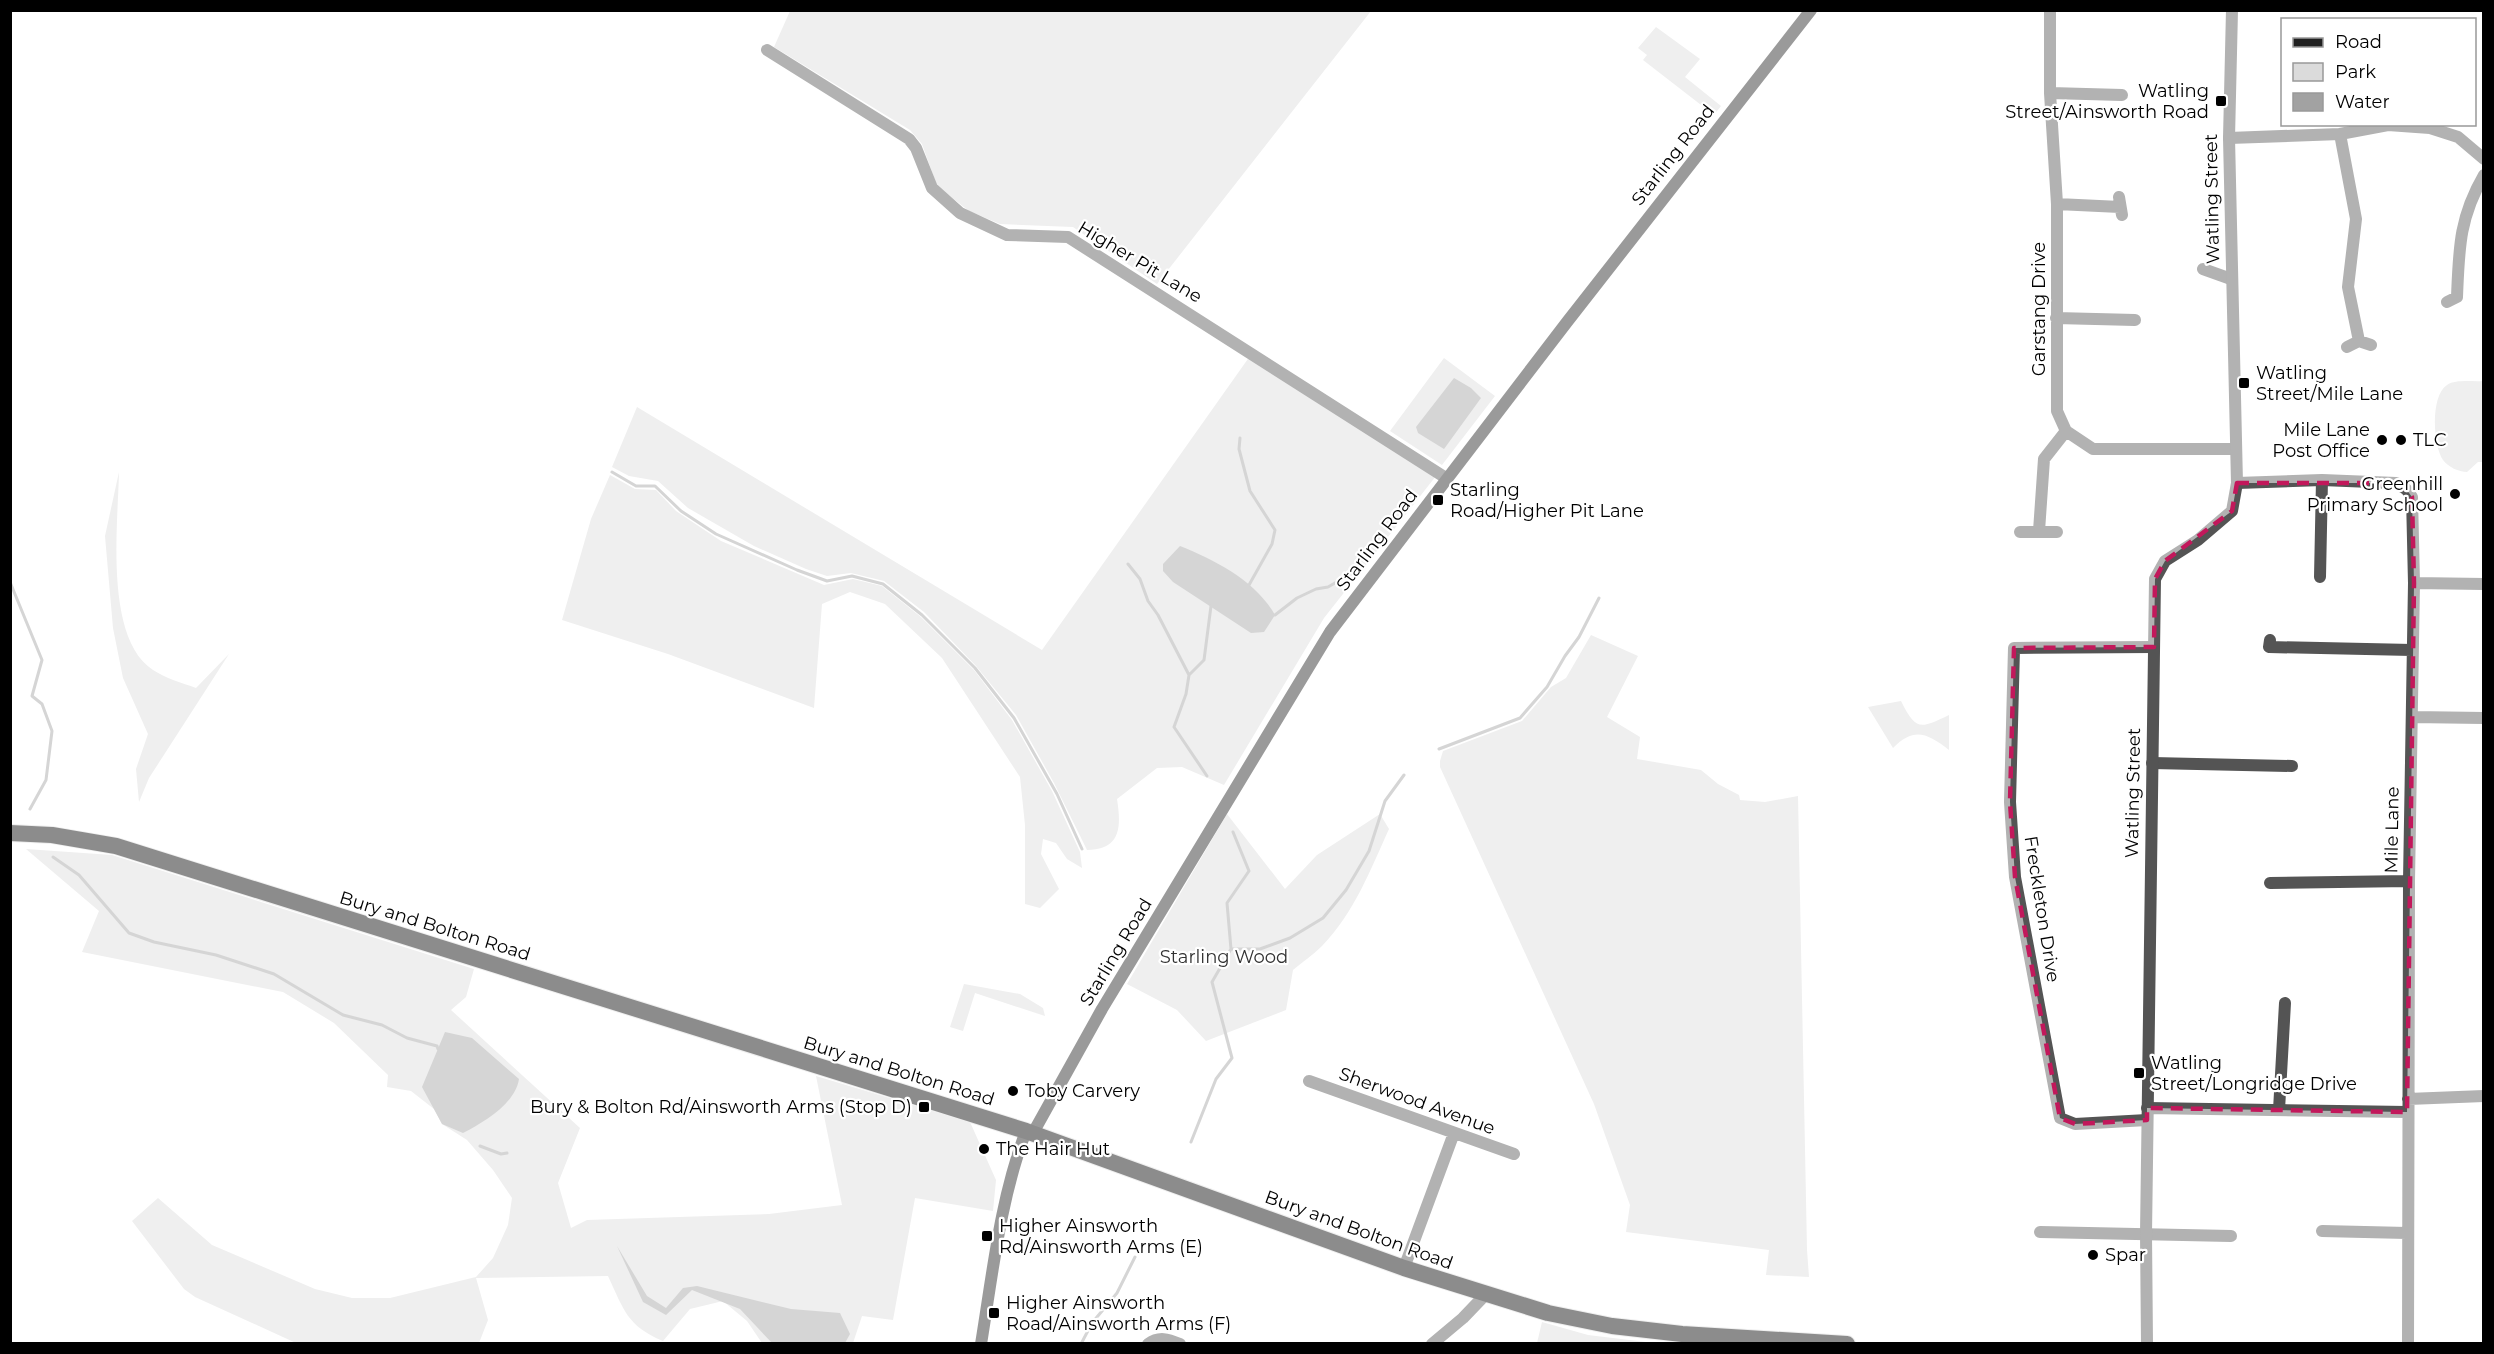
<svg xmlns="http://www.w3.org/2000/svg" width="2494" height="1354" viewBox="0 0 2494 1354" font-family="Montserrat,sans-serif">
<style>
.green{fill:#dbdbdb}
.water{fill:#a2a2a2}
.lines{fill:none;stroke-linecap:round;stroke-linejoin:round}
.stream{stroke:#a2a2a2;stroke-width:3}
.trunk-casing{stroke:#dbdbdb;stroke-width:18}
.minor{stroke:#545454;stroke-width:12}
.tertiary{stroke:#545454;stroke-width:12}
.secondary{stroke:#212121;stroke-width:12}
.trunk{stroke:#000;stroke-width:16}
.marked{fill:none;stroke:#c2185b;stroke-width:4.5;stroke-dasharray:12 8;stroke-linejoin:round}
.poi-dot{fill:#000;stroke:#fff;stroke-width:2}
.labels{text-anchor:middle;stroke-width:4.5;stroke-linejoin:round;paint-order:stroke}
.poi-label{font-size:18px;fill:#000;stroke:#fff;text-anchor:start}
.street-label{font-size:18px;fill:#000;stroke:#fff}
.park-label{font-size:18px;fill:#323232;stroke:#fff}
</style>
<rect width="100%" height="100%" fill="#fff"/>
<path class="green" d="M790 11H1371L1157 284 1073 227 1000 224 969 211 937 186 922 144 910 130 774 47Z
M1656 27 1700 59 1685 77 1721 106 1714 115 1643 60 1647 55 1638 48Z
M1250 356 1436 476 1324 618 1224 785 1182 767 1157 768 1117 799C1121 825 1122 850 1087 850L1054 783 1016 715 976 666 924 612 884 581 851 573 827 576 806 569 754 546 688 508 658 481 629 476 612 467 637 407 1042 650Z
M1444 358 1495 396 1442 465 1390 431Z
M2483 381V462H2478L2467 472C2459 472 2448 467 2443 460 2433 446 2430 396 2447 385 2456 379 2473 382 2483 381Z
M119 472C118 524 104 638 153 670 165 678 182 683 196 688L229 654 149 778 139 802 136 769 148 734 123 678 113 628 105 536Z
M610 475 635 489 656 490 676 511 721 541 824 585 853 579 882 586 921 617 974 670 1012 720 1052 791 1080 852 1082 868 1067 859 1056 843 1043 839 1041 854 1059 889 1040 908 1025 904V825L1020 777 942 658 885 604 850 592 822 604 814 708 668 654 562 620 591 519Z
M1591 635 1638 656 1607 717 1640 737 1637 759 1701 770 1718 784 1739 795 1740 800 1765 802 1798 796 1807 1250 1809 1277 1766 1275 1769 1250 1626 1232 1630 1205 1594 1104 1440 767V761L1443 751 1522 721 1551 687 1566 678Z
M1901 701C1916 731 1920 729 1949 715V750C1927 733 1914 727 1893 748L1868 707Z
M1227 814 1285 889 1317 855 1380 814 1389 829C1370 871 1354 913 1322 946 1313 955 1302 962 1293 970L1286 1010 1206 1041 1177 1010 1127 984Z
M26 849 112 855 474 969 466 997 451 1010 580 1128 558 1183 571 1228 587 1220 769 1214 842 1205 816 1076 970 1122 996 1180 993 1211 915 1198 893 1320 862 1316 853 1343H762L747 1321 723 1301 690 1309 663 1341C627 1326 624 1310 608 1276L476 1278 488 1320 479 1343H296L195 1297 184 1289 132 1221 158 1198 212 1245 315 1289 352 1298H390L476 1277 493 1258 508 1225 512 1198 493 1170 467 1140 442 1124 434 1109 411 1091 387 1087 388 1075 334 1023 283 992 82 952 99 911Z
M964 984 1020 994 1043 1008 1045 1016 975 993 963 1031 950 1027Z
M1542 1322 1588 1335 1654 1343H1537Z"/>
<path class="water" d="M1454 378 1471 388 1481 398 1444 449 1418 433 1416 427Z
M1180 546C1215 560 1256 581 1275 615L1264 632 1251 633 1173 582 1163 571V564Z
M445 1032 472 1038 519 1079C515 1104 484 1122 463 1133L442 1124 422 1087Z
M617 1246 647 1296 666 1308 683 1288 697 1286 791 1309 840 1313 850 1334 845 1343H772L740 1309 692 1290 666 1315 643 1302Z"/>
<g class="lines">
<path class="stream" d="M1240 438 1239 449 1250 491 1275 530 1272 544 1249 585
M612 472 636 486H655L681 511 716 534 797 570 827 581 852 576 883 584 922 615 975 668 1014 718 1057 794 1082 849
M1128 564 1140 579 1148 601 1158 615 1189 675 1186 694 1174 727 1207 776
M10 582 42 660 32 696 42 704 52 731 46 780 30 809
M1275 615 1297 598 1316 589 1328 587 1354 572
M1189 675 1204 660 1211 606
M1439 749 1520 718 1547 687 1565 656 1579 637 1599 598
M53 857 79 875 129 933 154 942 216 955 274 974 343 1015 382 1025 407 1038 437 1046 438 1049
M1231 949H1260L1290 938 1323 918 1346 890 1369 851 1385 801 1404 775
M1191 1142 1216 1079 1232 1058 1212 982 1231 949 1227 903 1249 871 1233 832
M480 1146 501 1154 507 1153
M1081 1344 1092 1323 1117 1293 1135 1257"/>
<g class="trunk-casing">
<path id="trunk" d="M10 833 52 835 116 846 1026 1131 1404 1268 1548 1313 1612 1326 1682 1334 1847 1344"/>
</g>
<path class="minor" d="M2050 10V93L2057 204V411L2066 431 2093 449H2236
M767 50 909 139 916 148 932 188 960 213 1007 235 1068 237 1446 478
M2050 93 2122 95
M2340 134 2356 219 2348 287 2359 341
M2229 138 2340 134 2388 125 2430 128 2458 137 2484 159
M2119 197 2122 215
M2057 204 2120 207
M2203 269 2231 279
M2447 302 2457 297C2459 249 2459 218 2484 175
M2056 318 2135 320
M2347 347 2359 341 2371 345
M2237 483 2322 480 2396 483 2406 489 2412 497 2414 583 2409 881 2408 1344
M2039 531 2044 459 2066 431
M2020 532H2057
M2320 577 2322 480
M2414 583 2484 584
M2270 640 2269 647 2412 650
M2412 717 2484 718
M2152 763 2292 766
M2270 883 2409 881
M1309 1081 1514 1154
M2408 1099 2484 1096
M2147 1108 2407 1112
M2279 1110 2285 1003
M2147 1120 2075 1124 2060 1118 2015 877 2010 802 2014 648 2154 647
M2322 1231 2407 1233
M2040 1232 2231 1236
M1404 1268 1454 1133
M1148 1344C1159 1336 1168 1339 1180 1344
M1432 1344 1463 1318 1486 1294"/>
<path class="tertiary" d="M2147 1344 2146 1234 2155 579 2165 561 2198 540 2232 511 2237 483 2229 138 2232 10"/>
<path class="secondary" d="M1033 1133 1102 1009 1330 632 1567 322 1811 10
M981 1344C993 1271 1000 1200 1026 1131"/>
<use href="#trunk" class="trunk"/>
</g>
<path d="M0 0H2494V1354H0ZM2237 483H2396L2406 489 2412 497 2414 583 2407 1112 2147 1108V1120L2075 1124 2060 1118 2015 877 2010 802 2014 648 2154 647 2155 579 2165 561 2232 511Z" fill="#fff" fill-opacity=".55" fill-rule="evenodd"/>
<path class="marked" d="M2237 483H2396L2406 489 2412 497 2414 583 2407 1112 2147 1108V1120L2075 1124 2060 1118 2015 877 2010 802 2014 648 2154 647 2155 579 2165 561 2232 511Z"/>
<g class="poi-dot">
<rect x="2215" y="95" width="12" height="12" rx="3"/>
<rect x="2238" y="377" width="12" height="12" rx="3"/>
<circle cx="2382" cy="440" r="6"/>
<circle cx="2401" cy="440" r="6"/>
<circle cx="2455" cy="494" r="6"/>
<rect x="1432" y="494" width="12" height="12" rx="3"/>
<rect x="2133" y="1067" width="12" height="12" rx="3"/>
<circle cx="1013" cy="1091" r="6"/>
<rect x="918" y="1101" width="12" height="12" rx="3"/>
<circle cx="984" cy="1149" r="6"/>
<rect x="981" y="1230" width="12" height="12" rx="3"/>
<circle cx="2093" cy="1255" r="6"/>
<rect x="988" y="1307" width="12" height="12" rx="3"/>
</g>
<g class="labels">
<g class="poi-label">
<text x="2209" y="97" text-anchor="end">Watling<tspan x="2209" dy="21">Street/Ainsworth Road</tspan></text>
<text x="2256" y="379">Watling<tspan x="2256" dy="21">Street/Mile Lane</tspan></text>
<text x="2370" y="436" text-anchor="end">Mile Lane<tspan x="2370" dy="21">Post Office</tspan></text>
<text x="2413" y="446">TLC</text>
<text x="2443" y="490" text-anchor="end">Greenhill<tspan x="2443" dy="21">Primary School</tspan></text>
<text x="1450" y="496">Starling<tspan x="1450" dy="21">Road/Higher Pit Lane</tspan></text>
<text x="2151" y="1069">Watling<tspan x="2151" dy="21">Street/Longridge Drive</tspan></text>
<text x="1025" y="1097">Toby Carvery</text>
<text x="912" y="1113" text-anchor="end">Bury &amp; Bolton Rd/Ainsworth Arms (Stop D)</text>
<text x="996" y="1155">The Hair Hut</text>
<text x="999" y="1232">Higher Ainsworth<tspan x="999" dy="21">Rd/Ainsworth Arms (E)</tspan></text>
<text x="2105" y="1261">Spar</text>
<text x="1006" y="1309">Higher Ainsworth<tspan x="1006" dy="21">Road/Ainsworth Arms (F)</tspan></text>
</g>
<g class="street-label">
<text transform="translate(1673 155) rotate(-52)" y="6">Starling Road</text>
<text transform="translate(2212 199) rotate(-91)" y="6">Watling Street</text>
<text transform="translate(1140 262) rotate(31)" y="6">Higher Pit Lane</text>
<text transform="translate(2039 309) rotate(-90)" y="6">Garstang Drive</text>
<text transform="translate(1377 540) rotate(-53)" y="6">Starling Road</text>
<text transform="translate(2133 793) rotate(-89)" y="6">Watling Street</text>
<text transform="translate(2392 830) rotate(-89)" y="6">Mile Lane</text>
<text transform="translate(2042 909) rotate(81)" y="6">Freckleton Drive</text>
<text transform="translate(435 926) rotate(17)" y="6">Bury and Bolton Road</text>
<text transform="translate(1116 952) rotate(-59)" y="6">Starling Road</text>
<text transform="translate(899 1071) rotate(17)" y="6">Bury and Bolton Road</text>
<text transform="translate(1417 1101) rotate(20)" y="6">Sherwood Avenue</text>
<text transform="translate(1359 1230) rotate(20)" y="6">Bury and Bolton Road</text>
</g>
<g class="park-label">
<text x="1224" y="963">Starling Wood</text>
</g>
</g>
<rect width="2494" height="1354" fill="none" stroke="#000000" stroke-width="24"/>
<rect x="2281" y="18" width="195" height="108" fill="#ffffff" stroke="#999999" stroke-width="1.5"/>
<rect x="2293" y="38" width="30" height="9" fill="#212121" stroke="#999999" stroke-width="1.5"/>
<text x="2335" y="48" font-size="18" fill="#000000">Road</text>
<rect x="2293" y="63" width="30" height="18" fill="#dbdbdb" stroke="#999999" stroke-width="1.5"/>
<text x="2335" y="78" font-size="18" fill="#000000">Park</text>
<rect x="2293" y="93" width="30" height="18" fill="#a2a2a2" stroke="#999999" stroke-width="1.5"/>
<text x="2335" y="108" font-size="18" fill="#000000">Water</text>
</svg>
